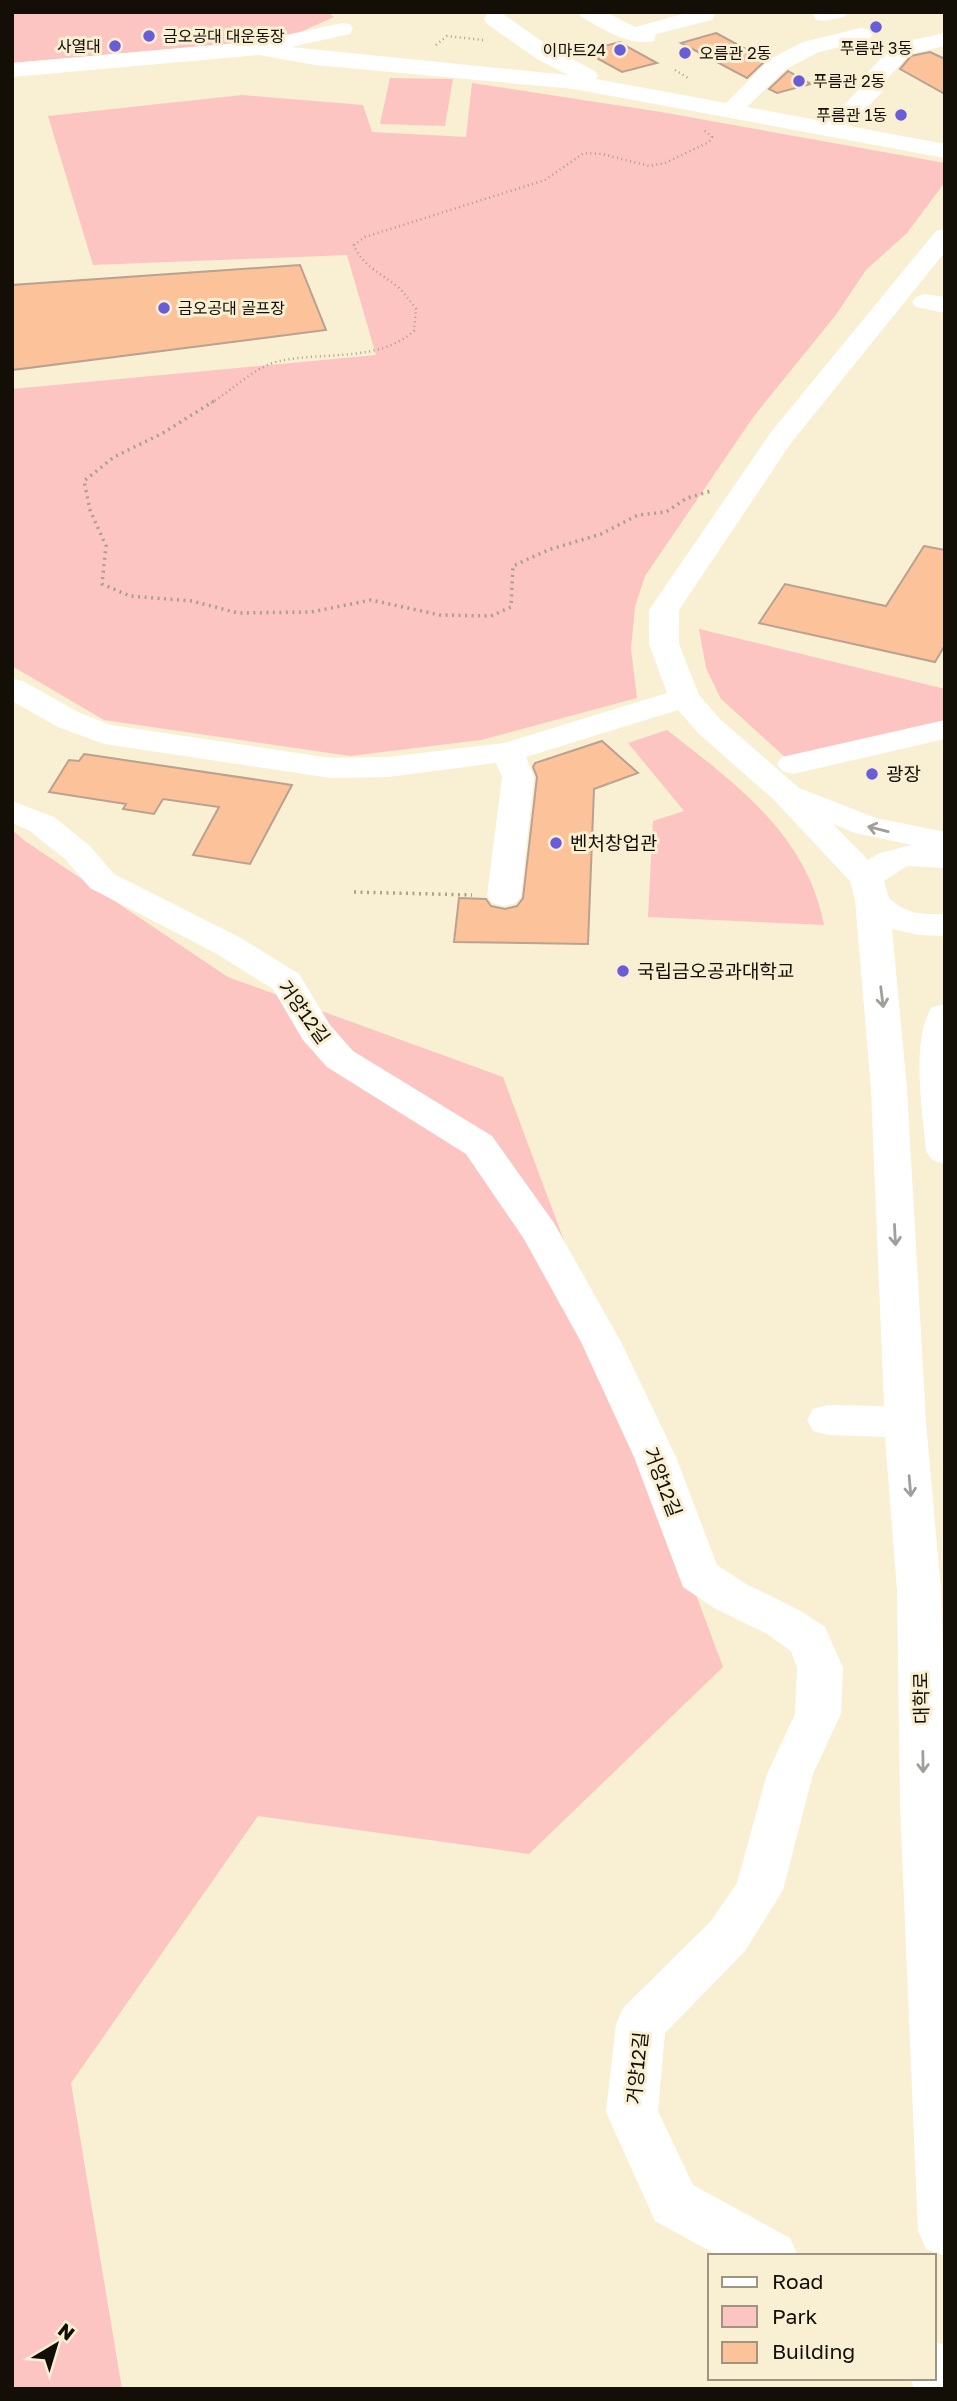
<svg xmlns="http://www.w3.org/2000/svg" width="957" height="2401" viewBox="0 0 957 2401" font-family="'Golos Text','Noto Sans KR',sans-serif">
<style>
.green{fill:#fcc5c1}
.building{fill:#fcc29a;stroke:#baa190;stroke-width:2}
.lines{fill:none;stroke-linecap:round;stroke-linejoin:round}
.path-far1{stroke:#a9a18c;stroke-width:2.5;stroke-dasharray:1 3.5;stroke-linecap:butt}
.path{stroke:#a9a18c;stroke-width:3.5;stroke-dasharray:2 4.5;stroke-linecap:butt}
.minor{fill:#fff;fill-rule:evenodd}
.oneway{stroke:#a19f9b}
.poi-dot{fill:#685dd6;stroke:#f9efd3;stroke-width:2.5}
.labels{text-anchor:middle;stroke-width:6;stroke-linejoin:round;paint-order:stroke}
.far-poi-label{font-size:16px;fill:#130f06;stroke:#f9efd3;text-anchor:start}
.poi-label{font-size:19px;fill:#130f06;stroke:#f9efd3;text-anchor:start}
.street-label{font-size:19px;fill:#130f06;stroke:#f9efd3}
</style>
<rect width="100%" height="100%" fill="#f9efd3"/>
<path class="green" d="M12 12H328L334 17 298 33 243 43 12 63Z
M390 78 453 79 445 126 380 124Z
M472 83 661 112 945 163V182L907 233 866 270 835 316 754 416 645 576 635 607 631 649 637 698 481 740 350 756 104 720 12 666V389L376 355 347 255 93 265 48 116 242 95 363 105 372 132 466 137Z
M699 629 945 689V724L786 758 721 699 706 668Z
M667 730C735 783 807 835 824 925L648 917 653 821 684 811 628 743Z
M12 830 25 841 228 977 503 1077 723 1667 529 1854 258 1816 71 2083 122 2389H12Z"/>
<path class="building" d="M716 33 766 60 747 78 681 43Z
M620 42 624 45 657 63 622 72 584 51Z
M930 52 945 59V94L900 69 911 56Z
M788 71 811 84 777 93 769 89Z
M300 265 326 330 12 370V285Z
M924 546 945 550V645L935 662 759 623 785 584 886 606Z
M602 741 638 773 594 789 588 944 454 942 459 898 486 899 491 906 505 909 517 906 523 898 537 777 533 767 535 763Z
M84 754 292 785 250 864 193 855 219 807 163 799 154 814 123 809 126 804 49 792 69 760 79 761Z"/>
<g class="lines">
<path class="path-far1" d="M436 45 447 36 483 40
M675 70 688 78
M211 403C233 390 255 366 280 361 324 351 377 363 414 331L416 309C410 301 405 294 398 287 381 273 363 267 354 245L365 237 545 180 584 153 602 154 649 166 665 163 709 142 712 137 704 130"/>
<path class="path" d="M214 401 163 433 114 457 84 481 90 510 106 546 102 584 130 596 192 601 238 613 311 612 371 600 440 615 491 616 511 607 513 566 548 550 601 534 638 515 666 512 687 498 711 491
M354 892 472 895"/>
<path class="minor" d="M578 12H606L635 27 690 12H713L715 15 712 20 656 34 654 41C629 47 602 28 581 17Z
M815 12H847L844 17 824 21 816 20 813 15Z
M495 13 503 14 553 49 595 71 598 76 596 79 726 103 770 59 803 42 861 28 869 30 872 35 869 40 819 52 786 69 747 107 828 122 861 87 859 84 862 79 894 44 945 33V46L910 54 883 83 885 87 882 92 849 126 945 144V158L574 89 315 65 259 55 12 77V63L259 41 342 23 350 24 353 29 350 34 291 47 568 75 537 59 487 24 484 19 487 14Z
M945 229V252L791 443 679 610V644L699 695 720 719 799 788 876 818 945 832V868L907 866 884 881 889 898C905 914 923 915 945 914V936L919 935 892 929 907 1089 926 1422 941 1590 945 1711V2256L926 2249 918 2231 900 1805 897 1590 885 1437 828 1435 813 1431 807 1420 813 1409 828 1405 884 1406 871 1089 855 900 850 881 773 799 698 733 678 710 526 757 534 777 521 896 516 903 504 906 492 903 487 896 502 777 496 763 388 777 331 778 104 744 58 727 12 701V679L23 681 80 713 111 725 331 758 388 757 504 743 667 693 649 644V610L771 432 936 231ZM833 824 855 833 912 845 880 853 868 860Z
M925 294 945 297V313L916 307 912 302 916 297Z
M945 720V739L793 774 782 771 777 764 782 757Z
M12 801 54 817 90 846 114 874 241 938 299 974 330 1025 353 1051 492 1136 554 1223 621 1342 676 1457 717 1565 746 1584 799 1610 825 1627 843 1668 841 1714 813 1774 783 1890 745 1951 665 2033 658 2111 693 2185 790 2238 798 2256H719L655 2221 606 2112 616 2024 623 2008 711 1921 737 1883 767 1774 795 1714 797 1668 791 1651 767 1634 714 1608 683 1587 634 1457 581 1342 524 1239 466 1154 327 1067 303 1040 273 989 217 954 90 888 66 860 30 831 12 823Z
M945 1004V1164L932 1160 926 1151C923 1112 910 1041 932 1007Z
M934 2342 945 2345V2389L914 2388 910 2378H934Z"/>
</g>
<defs><path id="oneway-shaft" d="M-6 0H5M1.5-3L5.5 0L1.5 3" fill="none" stroke-width="1.6" stroke-linecap="round" stroke-linejoin="round" transform="scale(1.75)"/></defs>
<g class="oneway">
<use href="#oneway-shaft" transform="translate(878 829) rotate(-166)"/>
<use href="#oneway-shaft" transform="translate(882 997) rotate(83)"/>
<use href="#oneway-shaft" transform="translate(895 1235) rotate(87)"/>
<use href="#oneway-shaft" transform="translate(910 1486) rotate(85)"/>
<use href="#oneway-shaft" transform="translate(923 1762) rotate(89)"/>
</g>
<g class="poi-dot">
<circle cx="876" cy="27" r="7"/>
<circle cx="149" cy="36" r="7"/>
<circle cx="115" cy="46" r="7"/>
<circle cx="620" cy="50" r="7"/>
<circle cx="685" cy="53" r="7"/>
<circle cx="799" cy="81" r="7"/>
<circle cx="901" cy="115" r="7"/>
<circle cx="164" cy="308" r="7"/>
<circle cx="872" cy="774" r="7"/>
<circle cx="556" cy="843" r="7"/>
<circle cx="623" cy="971" r="7"/>
</g>
<g class="labels">
<g class="far-poi-label">
<text x="163" y="42">금오공대 대운동장</text>
<text x="101" y="52" text-anchor="end">사열대</text>
<text x="876" y="54" text-anchor="middle">푸름관 3동</text>
<text x="606" y="56" text-anchor="end">이마트24</text>
<text x="699" y="59">오름관 2동</text>
<text x="813" y="87">푸름관 2동</text>
<text x="887" y="121" text-anchor="end">푸름관 1동</text>
<text x="178" y="314">금오공대 골프장</text>
</g>
<g class="poi-label">
<text x="886" y="781">광장</text>
<text x="570" y="850">벤처창업관</text>
<text x="637" y="978">국립금오공과대학교</text>
</g>
<g class="street-label">
<text transform="translate(304 1012) rotate(54)" y="7">거양12길</text>
<text transform="translate(663 1482) rotate(69)" y="7">거양12길</text>
<text transform="translate(921 1698) rotate(-91)" y="7">대학로</text>
<text transform="translate(637 2068) rotate(-84)" y="7">거양12길</text>
</g>
</g>
<rect width="957" height="2401" fill="none" stroke="#130f06" stroke-width="28"/>
<rect x="708" y="2254" width="228" height="126" fill="#f9efd3" stroke="#9d9581" stroke-width="2"/>
<rect x="722" y="2277" width="35" height="10" fill="#ffffff" stroke="#9d9581" stroke-width="2"/>
<text x="772" y="2289" font-size="21" fill="#130f06">Road</text>
<rect x="722" y="2306" width="35" height="21" fill="#fcc5c1" stroke="#9d9581" stroke-width="2"/>
<text x="772" y="2324" font-size="21" fill="#130f06">Park</text>
<rect x="722" y="2342" width="35" height="21" fill="#fcc29a" stroke="#9d9581" stroke-width="2"/>
<text x="772" y="2359" font-size="21" fill="#130f06">Building</text>
<g transform="translate(56 2345) rotate(38)" stroke="#f9efd3" stroke-width="5" paint-order="stroke">
<path d="M0-5L12 26L0 18L-12 26Z" fill="#130f06"/>
<text y="-10" font-size="19" font-weight="bold" text-anchor="middle" fill="#130f06">N</text>
</g>
</svg>
